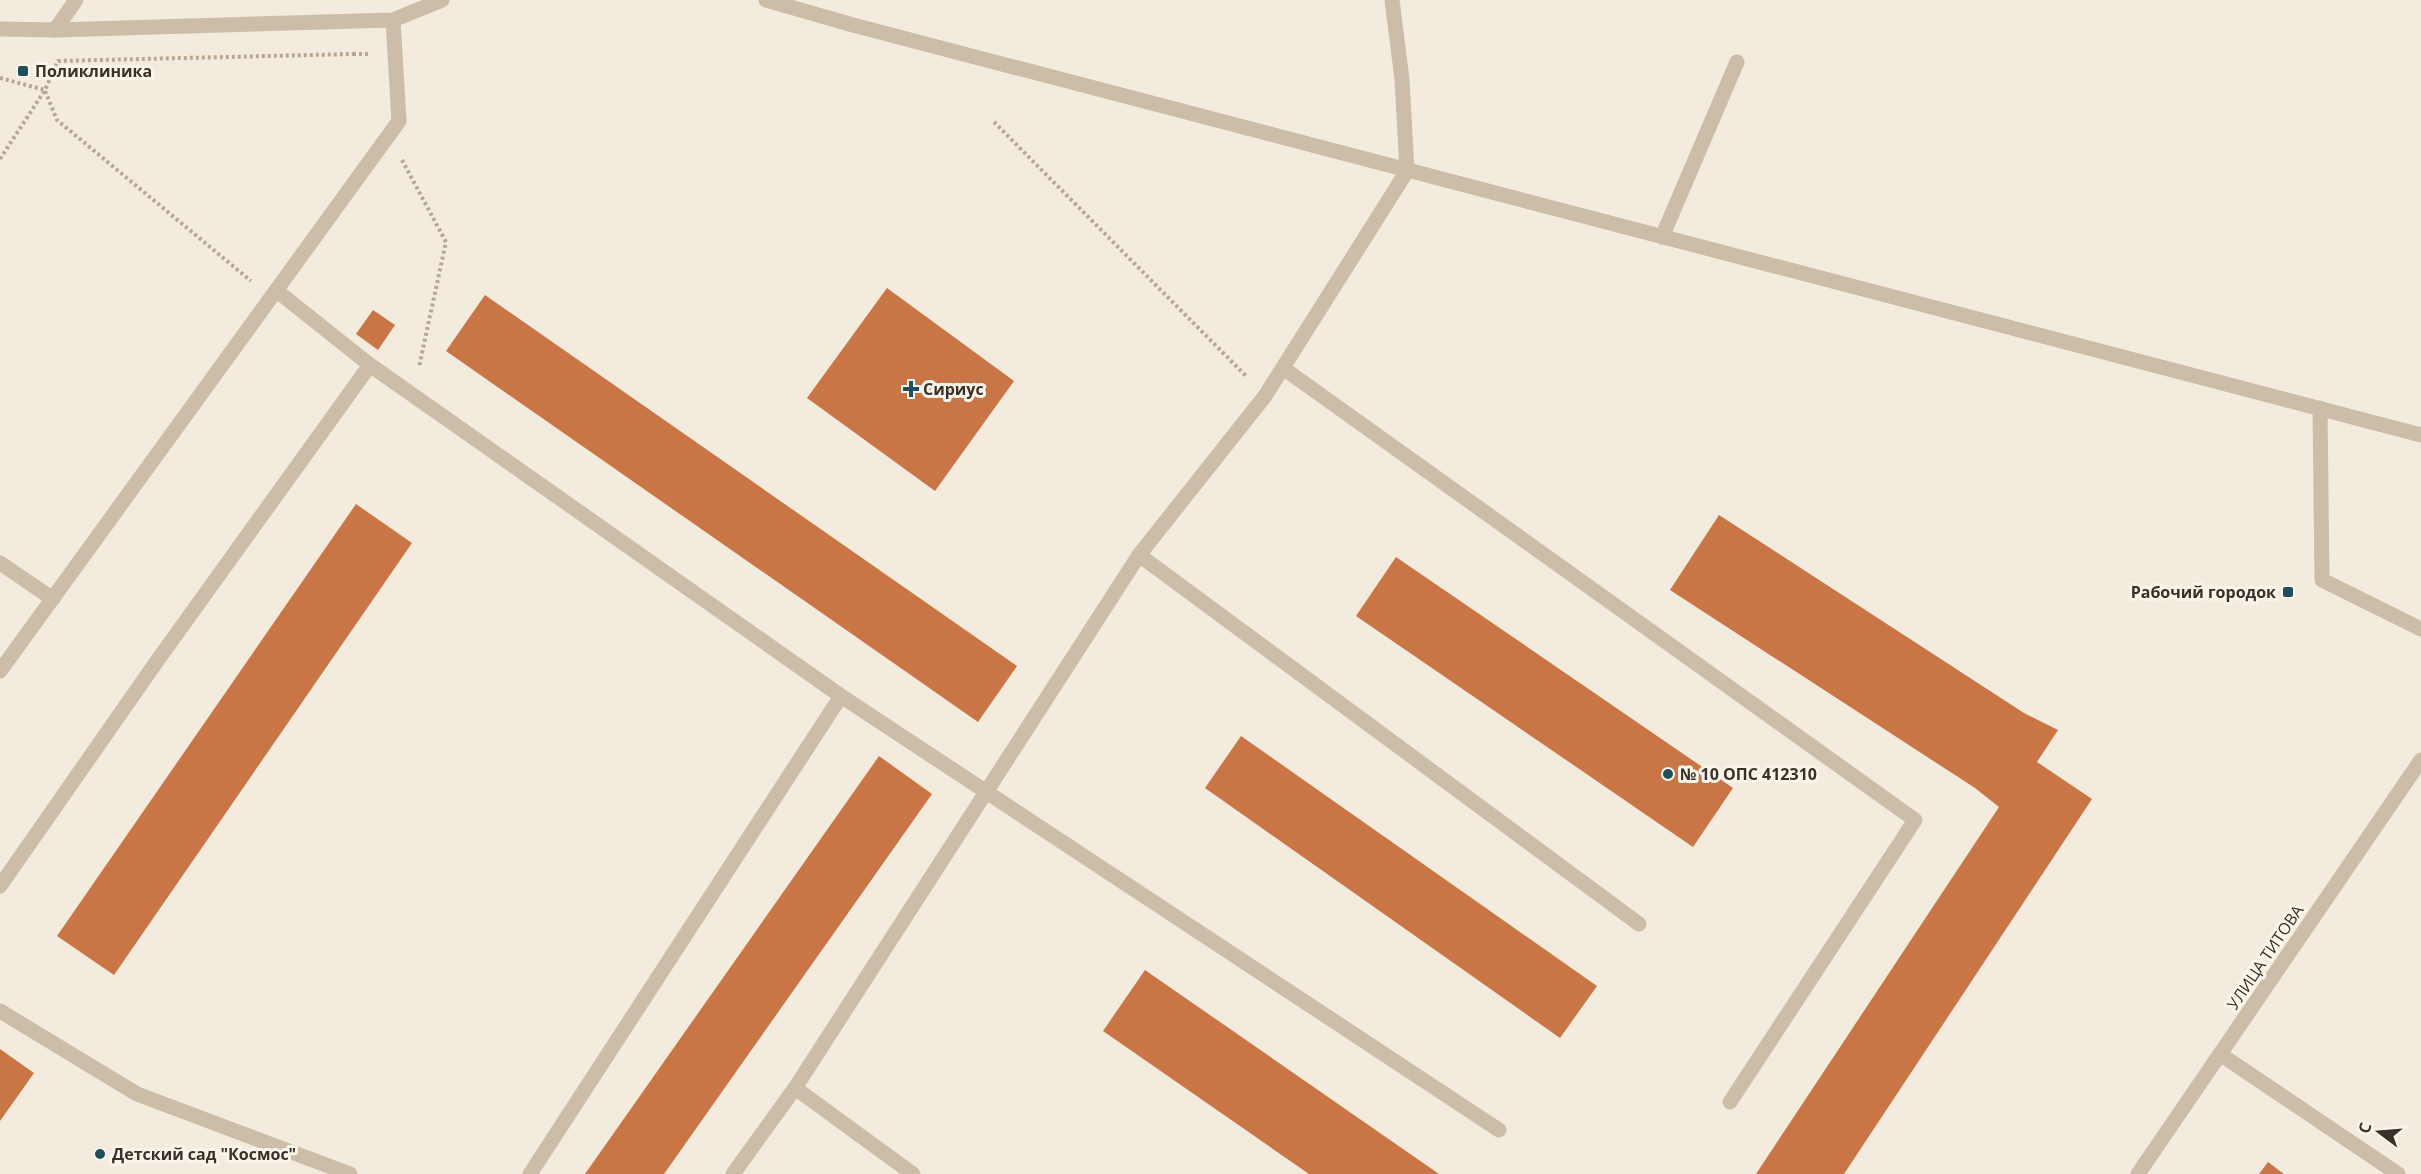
<svg xmlns="http://www.w3.org/2000/svg" width="2421" height="1174" viewBox="0 0 2421 1174" font-family="'Open Sans',sans-serif">
<style>
.building{fill:#ca7545}
.lines{fill:none;stroke-linecap:round;stroke-linejoin:round}
.path{stroke:#b8a793;stroke-width:4;stroke-dasharray:3 3;stroke-linecap:butt}
.service{stroke:#ccbda8;stroke-width:15}
.minor{stroke:#ccbda8;stroke-width:15}
.tertiary{stroke:#ccbda8;stroke-width:15}
.poi-dot{fill:#1d505c;stroke:#faf5ea;stroke-width:2}
.labels{text-anchor:middle;stroke-width:6;stroke-linejoin:round;paint-order:stroke}
.poi-label{font-size:16px;font-weight:bold;fill:#393029;stroke:#faf5ea;text-anchor:start}
.street-label{font-size:16px;fill:#393029;stroke:#faf5ea}
</style>
<rect width="100%" height="100%" fill="#f3ebdd"/>
<path class="building" d="M887 288 1014 381 935 491 807 398Z
M485 295 1017 666 978 722 446 351Z
M373 310 395 325 378 350 356 334Z
M356 504 412 543 114 975 57 936Z
M1719 515 2024 713 2058 730 2037 762 2092 799 1844 1174H1756L1999 807 1975 788 1670 590Z
M1396 557 1733 788 1693 847 1356 616Z
M1241 736 1597 986 1560 1038 1205 788Z
M879 756 932 794 664 1174H585Z
M1145 970 1439 1174H1309L1103 1031Z
M0 1049 34 1073 0 1121Z
M2268 1162 2284 1174H2259Z"/>
<g class="lines">
<path class="path" d="M353 54H370
M0 78 45 90
M45 91 57 120 251 281
M994 122 1247 377
M0 159 45 90 58 61 353 54
M402 160 446 242 419 367"/>
<path class="service" d="M55 30 76 0
M1662 237 1737 62
M277 291 370 365 841 696 1499 1130
M1283 368 1915 820 1730 1102
M1139 555 1639 924
M0 563 53 599
M0 671 399 121 393 20
M0 886 157 661 370 365
M0 1011 137 1094 350 1174
M2220 1054 2398 1174
M795 1088 913 1174
M530 1174 841 696
M733 1174 795 1088 1139 555 1265 396 1407 171 1402 79 1392 0"/>
<path class="minor" d="M2138 1174 2421 760"/>
<path class="tertiary" d="M766 0 853 25 2421 435
M0 29 55 30 393 20 442 0
M2320 408 2322 580 2421 629"/>
</g>
<g class="poi-dot">
<rect x="17" y="65" width="12" height="12" rx="3"/>
<path d="M908 380h6v6h6v6h-6v6h-6v-6h-6v-6h6z"/>
<rect x="2282" y="586" width="12" height="12" rx="3"/>
<circle cx="1668" cy="774" r="6"/>
<circle cx="100" cy="1154" r="6"/>
</g>
<g class="labels">
<g class="poi-label">
<text x="35" y="77">Поликлиника</text>
<text x="923" y="395">Сириус</text>
<text x="2276" y="598" text-anchor="end">Рабочий городок</text>
<text x="1680" y="780">№ 10 ОПС 412310</text>
<text x="112" y="1160">Детский сад "Космос"</text>
</g>
<g class="street-label">
<text transform="translate(2265 957) rotate(-56)" y="6">УЛИЦА ТИТОВА</text>
</g>
</g>
<g transform="translate(2379 1132) rotate(286)" stroke="#faf5ea" stroke-width="4.5" paint-order="stroke">
<path d="M0-4.5L10 22L0 15L-10 22Z" fill="#393029"/>
<text y="-9" font-size="16" font-weight="bold" text-anchor="middle" fill="#393029">С</text>
</g>
</svg>
